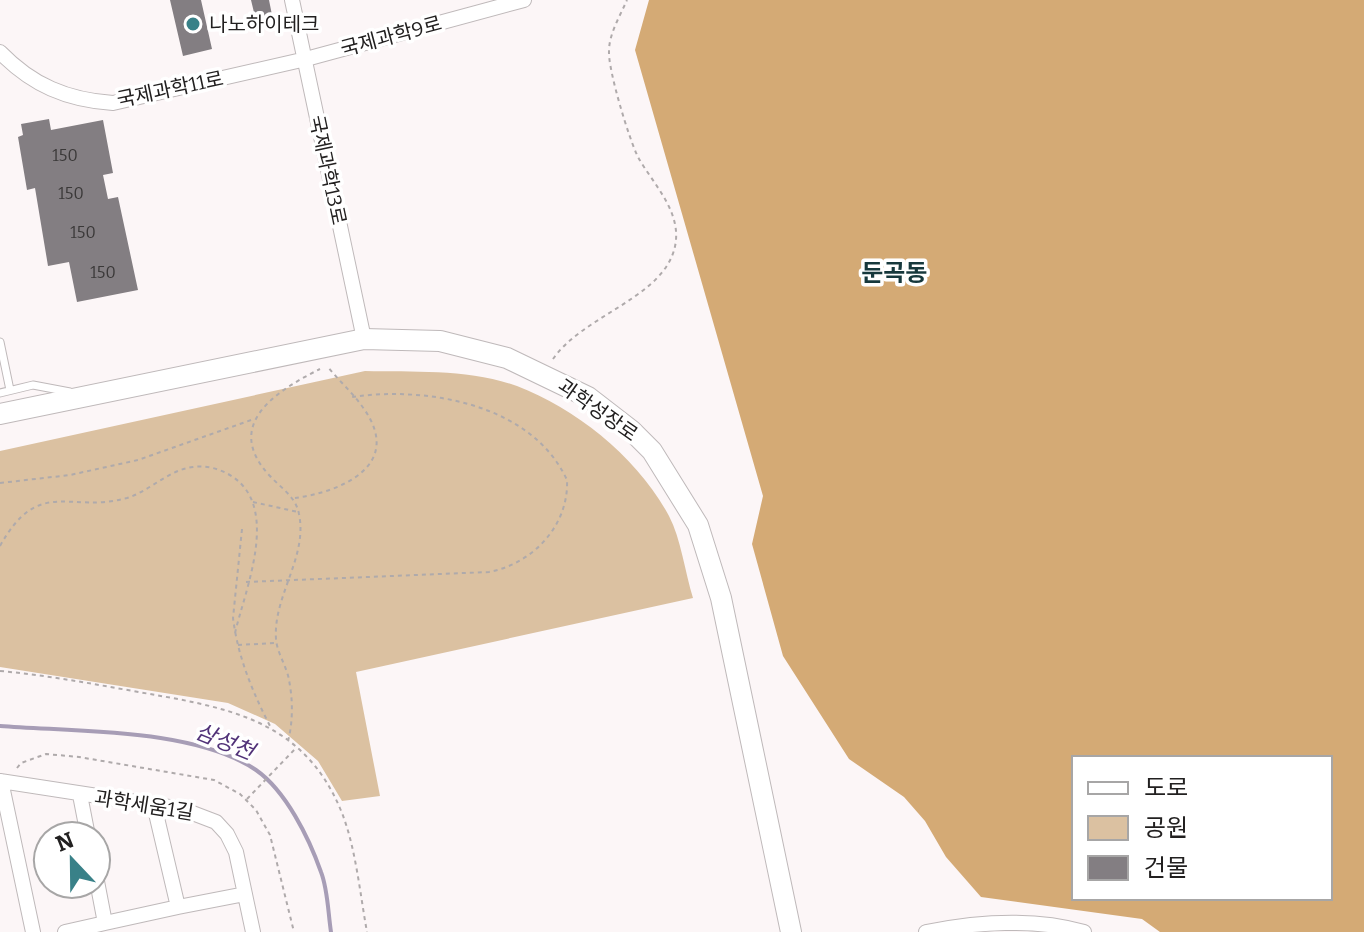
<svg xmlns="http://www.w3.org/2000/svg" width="1364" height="932" viewBox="0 0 1364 932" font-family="Bitter,'Noto Sans KR',serif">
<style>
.green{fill:#dbc1a1}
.forest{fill:#d4aa75;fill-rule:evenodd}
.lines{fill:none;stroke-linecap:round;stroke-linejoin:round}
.stream{stroke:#a79db6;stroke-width:4}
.building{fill:#837e82}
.lane-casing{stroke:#bfb9ba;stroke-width:9}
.street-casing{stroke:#bfb9ba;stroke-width:16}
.secondary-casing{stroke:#bfb9ba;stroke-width:22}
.path{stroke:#afaaab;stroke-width:2;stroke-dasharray:4 4;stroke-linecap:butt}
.lane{stroke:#fff;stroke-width:7}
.street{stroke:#fff;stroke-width:14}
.secondary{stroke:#fff;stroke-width:20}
.poi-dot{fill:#398188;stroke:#fff;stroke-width:3}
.labels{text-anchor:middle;stroke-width:7;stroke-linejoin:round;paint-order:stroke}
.number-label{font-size:16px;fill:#3a3838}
.poi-label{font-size:20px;fill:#222020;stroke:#fff;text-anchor:start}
.street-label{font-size:20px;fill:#222020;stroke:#fff}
.water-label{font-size:22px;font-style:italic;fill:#513278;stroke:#fff}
.quarter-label{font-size:24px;font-weight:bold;fill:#16383c;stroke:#fff}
</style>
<rect width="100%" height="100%" fill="#fcf6f7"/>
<path class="green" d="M365 371C414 372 470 369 517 386 577 409 638 458 669 516 681 539 685 572 693 598L356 672 380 796 342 801 318 761 275 724 228 703 0 667V451Z"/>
<path class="forest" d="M649 0H1364V932H1160L1142 919 981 897 946 857 925 821 904 797 849 759 783 656 752 544 763 496 635 50ZM1074 758H1330V898H1074Z"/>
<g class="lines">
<path class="stream" d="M0 726C75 732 194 728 256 770 286 791 309 838 321 872 328 890 328 913 331 932"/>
</g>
<path class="building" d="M170 0H201L212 49 183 56Z
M251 0H269L274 25 258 29Z
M49 119 51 130 103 120 113 173 103 175 108 199 118 197 138 290 77 302 69 262 48 266 35 188 27 190 18 137 23 135 21 124Z"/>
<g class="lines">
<g class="lane-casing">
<path id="lane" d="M0 342 10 390
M0 393 33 385 70 392"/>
</g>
<g class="street-casing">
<path id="street" d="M292 0 364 339
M0 52C32 85 67 100 113 103L306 59 524 0
M0 781 182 809 216 822 227 834 236 852 253 932
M1 781 33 932
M80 795 88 836
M154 805 178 907 245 894
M105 923 178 907
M65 932 105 923 96 876
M926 932C976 922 1035 918 1084 932"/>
</g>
<g class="secondary-casing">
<path id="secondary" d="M0 414 364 339 440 341 507 358 588 397 632 431 652 451 698 525 721 598 791 932"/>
</g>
<path class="path" d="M553 359C581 318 654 300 672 256 688 217 654 186 638 157 629 139 608 70 609 51 609 34 620 16 627 0
M0 483 70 475 138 460 254 419
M295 498C340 492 404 466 364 409 354 394 339 381 328 367
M253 502 298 512
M242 529 233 618C238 658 253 693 271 728
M0 546C39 476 69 514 127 498 150 491 168 470 193 467 207 465 221 469 233 477 280 509 245 590 235 633
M246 582 489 572C532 564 569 526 567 480 532 404 427 386 352 397
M238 645 276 643
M0 671C45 675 88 683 133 691 222 707 303 716 342 813 356 849 360 894 367 932
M288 741C293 722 293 700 289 680 287 667 277 653 276 639 273 596 308 557 299 514 296 497 281 488 270 476 222 425 276 391 320 369
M17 768 21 763 46 754 79 757 214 780 240 794 256 810 270 835 294 932
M247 799 295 749"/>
<use href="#lane" class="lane"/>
<use href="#street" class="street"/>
<use href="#secondary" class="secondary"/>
</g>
<circle class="poi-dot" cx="193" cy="24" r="8"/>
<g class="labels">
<g class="number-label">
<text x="65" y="161">150</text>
<text x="71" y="199">150</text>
<text x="83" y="238">150</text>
<text x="103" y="278">150</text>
</g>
<g class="poi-label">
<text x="209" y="31">나노하이테크</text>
</g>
<g class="street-label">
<text transform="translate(391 36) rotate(-15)" y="7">국제과학9로</text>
<text transform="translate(170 89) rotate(-12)" y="7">국제과학11로</text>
<text transform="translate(328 170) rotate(78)" y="7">국제과학13로</text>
<text transform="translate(598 410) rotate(35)" y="7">과학성장로</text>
<text transform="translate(144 805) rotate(9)" y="7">과학세움1길</text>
</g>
<g class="water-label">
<text transform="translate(225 741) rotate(22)" y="8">삼성천</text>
</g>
<g class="quarter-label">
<text x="894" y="281">둔곡동</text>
</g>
</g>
<rect x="1072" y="756" width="260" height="144" fill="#ffffff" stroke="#a7a6a6" stroke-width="2"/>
<rect x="1088" y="782" width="40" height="12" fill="#ffffff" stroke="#a7a6a6" stroke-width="2"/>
<text x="1144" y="796" font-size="24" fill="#222020">도로</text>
<rect x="1088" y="816" width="40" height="24" fill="#dbc1a1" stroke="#a7a6a6" stroke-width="2"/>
<text x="1144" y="836" font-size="24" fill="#222020">공원</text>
<rect x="1088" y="856" width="40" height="24" fill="#837e82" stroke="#a7a6a6" stroke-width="2"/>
<text x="1144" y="876" font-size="24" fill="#222020">건물</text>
<g transform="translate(72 860) rotate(338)"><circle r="38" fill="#ffffff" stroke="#a7a6a6" stroke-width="2"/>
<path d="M0-6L14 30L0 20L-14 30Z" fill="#398188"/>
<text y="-12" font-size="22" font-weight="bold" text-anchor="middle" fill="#222020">N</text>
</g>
</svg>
